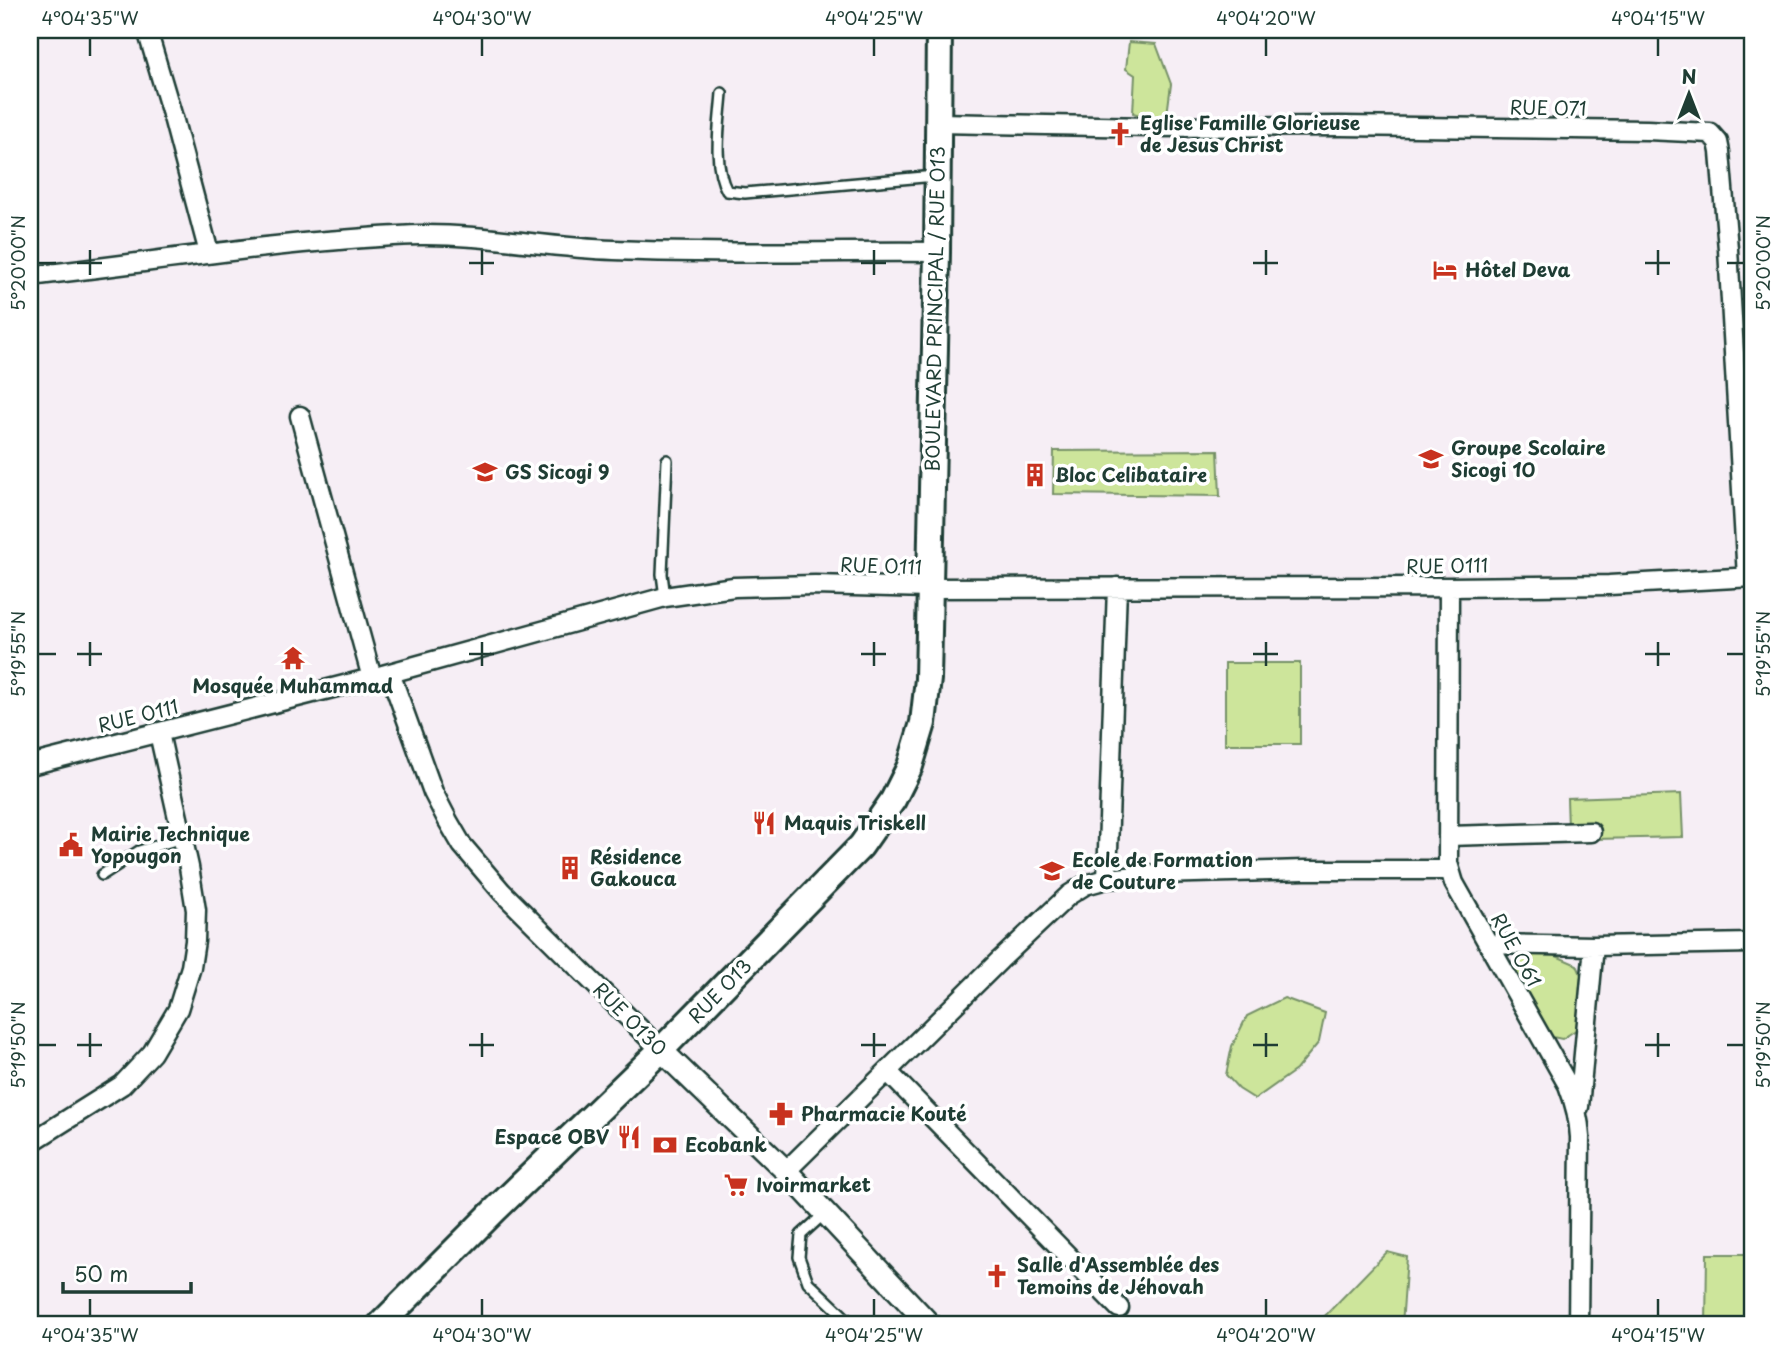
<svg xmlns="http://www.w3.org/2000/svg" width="1783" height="1355" viewBox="0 0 1783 1355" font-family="'Playpen Sans',sans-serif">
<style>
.green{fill:#cde59b;stroke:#769168;stroke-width:2}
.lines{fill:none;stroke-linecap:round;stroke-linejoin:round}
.service-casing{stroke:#1f3d34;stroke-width:14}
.minor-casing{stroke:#1f3d34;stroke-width:23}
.tertiary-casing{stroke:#1f3d34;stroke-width:26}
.secondary-casing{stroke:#1f3d34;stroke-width:30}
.service{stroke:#fff;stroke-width:9}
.minor{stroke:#fff;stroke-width:18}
.tertiary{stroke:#fff;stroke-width:21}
.secondary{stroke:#fff;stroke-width:24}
.ticks{fill:none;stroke:#1f3d34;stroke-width:2.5}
.labels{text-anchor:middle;stroke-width:7;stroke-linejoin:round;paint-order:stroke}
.street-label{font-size:19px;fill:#1f3d34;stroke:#fff}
.poi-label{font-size:19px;font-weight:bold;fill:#1f3d34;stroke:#fff;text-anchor:start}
.neatline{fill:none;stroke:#1f3d34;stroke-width:2.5}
.ticks-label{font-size:18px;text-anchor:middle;fill:#1f3d34}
</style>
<rect width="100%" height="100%" fill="#f6eef5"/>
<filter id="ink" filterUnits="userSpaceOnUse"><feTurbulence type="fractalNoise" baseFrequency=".0143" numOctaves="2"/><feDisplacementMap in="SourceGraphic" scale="14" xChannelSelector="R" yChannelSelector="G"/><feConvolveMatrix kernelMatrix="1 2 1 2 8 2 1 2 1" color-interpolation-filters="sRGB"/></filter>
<g filter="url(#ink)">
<path class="green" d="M1129 42 1156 44 1171 84 1167 115 1150 118 1133 113 1135 75 1126 69Z
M1218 450 1220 496 1053 494 1054 451Z
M1225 663H1300V744H1225Z
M1681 794 1683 837 1595 839 1568 828 1567 798Z
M1525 953 1554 955 1577 965 1586 986 1582 1026 1562 1039 1548 1036 1515 985 1513 968Z
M1284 998 1325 1013 1319 1042 1296 1070 1255 1099 1239 1089 1226 1075 1232 1046 1247 1016Z
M1387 1252 1407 1257 1402 1325H1316Z
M1707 1254H1753V1325H1706Z"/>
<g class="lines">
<g class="service-casing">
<path id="service" d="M722 93C720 122 712 165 727 191L745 193 935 176
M665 597 662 574 667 460
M102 875 139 851 182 838
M824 1214 801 1235 799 1257 808 1282 853 1325"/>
</g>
<g class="minor-casing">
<path id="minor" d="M147 30 174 121 209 253
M938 123 1150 127 1341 126 1647 130 1710 133 1718 142 1720 152 1728 249 1747 577
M30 276C121 266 212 252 303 243 342 240 380 236 419 235 485 234 549 248 614 250 722 255 829 251 937 252
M300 416 372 678
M1449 587 1448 863 1454 883 1568 1085C1575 1103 1579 1119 1580 1137L1578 1325
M390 673 433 792 448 821 462 845 502 892 661 1050
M30 765 372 678 665 597 734 587 815 585 929 588 1449 587 1609 585 1753 577
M1448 836 1591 832
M1107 879 1117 587
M1489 944 1594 946 1753 943
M888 1072 1119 1308
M1579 1107 1594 946
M30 1143 122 1085 152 1053 178 1009 191 967 195 941 196 910 189 867 159 733
M786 1171 1000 960 1069 895 1085 885 1107 879 1157 874 1304 870H1450"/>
</g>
<g class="tertiary-casing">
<path id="tertiary" d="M661 1050 786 1171 930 1325"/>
</g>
<g class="secondary-casing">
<path id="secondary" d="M380 1325 496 1209 661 1050 861 846 893 800 910 766 923 723 928 679 937 252 939 30"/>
</g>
<use href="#service" class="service"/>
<use href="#minor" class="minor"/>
<use href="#tertiary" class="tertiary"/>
<use href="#secondary" class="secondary"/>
</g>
</g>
<path class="ticks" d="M90 38V56M482 38V56M874 38V56M1266 38V56M1658 38V56M90 250V275M482 250V275M874 250V275M1266 250V275M1658 250V275M38 263H56M77 263H102M469 263H494M861 263H886M1253 263H1278M1645 263H1670M1727 263H1744M90 642V666M482 642V666M874 642V666M1266 642V666M1658 642V666M38 654H56M77 654H102M469 654H494M861 654H886M1253 654H1278M1645 654H1670M1727 654H1744M90 1033V1057M482 1033V1057M874 1033V1057M1266 1033V1057M1658 1033V1057M38 1045H56M77 1045H102M469 1045H494M861 1045H886M1253 1045H1278M1645 1045H1670M1727 1045H1744M90 1299V1316M482 1299V1316M874 1299V1316M1266 1299V1316M1658 1299V1316"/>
<defs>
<g id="church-bare" transform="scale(1.89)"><path d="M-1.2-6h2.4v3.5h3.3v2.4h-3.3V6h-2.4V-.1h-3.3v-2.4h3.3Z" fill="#c8321e" stroke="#fff" stroke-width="2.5" paint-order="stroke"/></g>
<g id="hotel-bare" transform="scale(1.89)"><path d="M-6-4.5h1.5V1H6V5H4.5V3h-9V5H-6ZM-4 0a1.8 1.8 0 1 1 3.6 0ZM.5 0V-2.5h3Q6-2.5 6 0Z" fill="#c8321e" stroke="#fff" stroke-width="2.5" paint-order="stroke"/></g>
<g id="school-bare" transform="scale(1.89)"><path d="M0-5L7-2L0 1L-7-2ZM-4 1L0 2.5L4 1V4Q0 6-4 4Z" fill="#c8321e" stroke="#fff" stroke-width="2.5" paint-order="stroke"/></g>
<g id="building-bare" transform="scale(1.89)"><path d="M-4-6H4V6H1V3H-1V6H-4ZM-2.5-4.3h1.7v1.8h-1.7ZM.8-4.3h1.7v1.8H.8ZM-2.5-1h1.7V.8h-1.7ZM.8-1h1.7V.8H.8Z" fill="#c8321e" stroke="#fff" stroke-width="2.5" paint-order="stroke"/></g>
<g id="temple-bare" transform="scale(1.89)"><path d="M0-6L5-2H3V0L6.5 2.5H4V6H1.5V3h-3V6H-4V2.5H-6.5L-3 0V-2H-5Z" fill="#c8321e" stroke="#fff" stroke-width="2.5" paint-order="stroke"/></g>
<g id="restaurant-bare" transform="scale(1.89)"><path d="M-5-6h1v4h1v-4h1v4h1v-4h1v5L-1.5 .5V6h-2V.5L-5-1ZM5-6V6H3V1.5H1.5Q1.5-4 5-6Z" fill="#c8321e" stroke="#fff" stroke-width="2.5" paint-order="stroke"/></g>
<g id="civic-bare" transform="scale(1.89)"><path d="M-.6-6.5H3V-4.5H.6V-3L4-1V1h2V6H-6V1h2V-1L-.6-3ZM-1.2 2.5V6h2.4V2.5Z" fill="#c8321e" stroke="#fff" stroke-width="2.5" paint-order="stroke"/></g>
<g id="pharmacy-bare" transform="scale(1.89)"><path d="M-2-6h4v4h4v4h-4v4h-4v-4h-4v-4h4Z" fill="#c8321e" stroke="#fff" stroke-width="2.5" paint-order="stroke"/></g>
<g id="bank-bare" transform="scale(1.89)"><path d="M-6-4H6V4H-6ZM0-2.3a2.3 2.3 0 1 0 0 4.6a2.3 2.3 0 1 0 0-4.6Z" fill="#c8321e" stroke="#fff" stroke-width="2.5" paint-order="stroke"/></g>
<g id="supermarket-bare" transform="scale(1.89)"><path d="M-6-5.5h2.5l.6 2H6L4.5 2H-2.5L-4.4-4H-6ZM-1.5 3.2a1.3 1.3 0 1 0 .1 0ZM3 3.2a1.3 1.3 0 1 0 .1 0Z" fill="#c8321e" stroke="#fff" stroke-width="2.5" paint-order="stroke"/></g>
</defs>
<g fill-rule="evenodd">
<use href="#church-bare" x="1120" y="134"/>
<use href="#hotel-bare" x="1445" y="270"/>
<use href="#school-bare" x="1431" y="459"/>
<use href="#school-bare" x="485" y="472"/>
<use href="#building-bare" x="1035" y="475"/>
<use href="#temple-bare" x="293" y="658"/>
<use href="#restaurant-bare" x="764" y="823"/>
<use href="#civic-bare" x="71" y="845"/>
<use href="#building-bare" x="570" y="868"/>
<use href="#school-bare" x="1052" y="871"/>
<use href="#pharmacy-bare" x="781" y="1114"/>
<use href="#restaurant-bare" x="629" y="1137"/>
<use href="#bank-bare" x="665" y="1145"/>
<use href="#supermarket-bare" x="736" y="1185"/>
<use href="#church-bare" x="997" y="1276"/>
</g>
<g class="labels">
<g class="street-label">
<text transform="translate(1548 108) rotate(1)" y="7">RUE O71</text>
<text transform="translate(935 309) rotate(-89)" y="7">BOULEVARD PRINCIPAL / RUE O13</text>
<text transform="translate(881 566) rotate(2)" y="7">RUE O111</text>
<text transform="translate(1447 566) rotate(-1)" y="7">RUE O111</text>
<text transform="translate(138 716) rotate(-14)" y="7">RUE O111</text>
<text transform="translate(1516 950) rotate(61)" y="7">RUE O61</text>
<text transform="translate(720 991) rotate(-46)" y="7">RUE O13</text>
<text transform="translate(630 1019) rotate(45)" y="7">RUE O130</text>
</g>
<g class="poi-label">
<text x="1140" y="130">Eglise Famille Glorieuse<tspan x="1140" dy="22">de Jesus Christ</tspan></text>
<text x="1465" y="277">Hôtel Deva</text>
<text x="1451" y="455">Groupe Scolaire<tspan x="1451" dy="22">Sicogi 10</tspan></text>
<text x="505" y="479">GS Sicogi 9</text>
<text x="1055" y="482">Bloc Celibataire</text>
<text x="293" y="693" text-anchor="middle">Mosquée Muhammad</text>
<text x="784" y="830">Maquis Triskell</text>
<text x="91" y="841">Mairie Technique<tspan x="91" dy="22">Yopougon</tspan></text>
<text x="590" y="864">Résidence<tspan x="590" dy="22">Gakouca</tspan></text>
<text x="1072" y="867">Ecole de Formation<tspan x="1072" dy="22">de Couture</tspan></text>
<text x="801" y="1121">Pharmacie Kouté</text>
<text x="609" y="1144" text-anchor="end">Espace OBV</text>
<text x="685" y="1152">Ecobank</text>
<text x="756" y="1192">Ivoirmarket</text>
<text x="1017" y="1272">Salle d'Assemblée des<tspan x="1017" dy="22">Temoins de Jéhovah</tspan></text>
</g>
</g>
<rect width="1783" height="1355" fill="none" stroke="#fff" stroke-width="77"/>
<g transform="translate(1689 94)" stroke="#ffffff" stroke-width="5" paint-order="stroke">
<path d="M0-5L12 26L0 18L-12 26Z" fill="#1f3d34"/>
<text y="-10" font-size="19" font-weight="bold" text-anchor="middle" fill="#1f3d34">N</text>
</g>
<path d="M63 1282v10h128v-10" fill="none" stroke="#1f3d34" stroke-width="3.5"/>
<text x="74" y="1282" font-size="21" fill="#1f3d34" stroke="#ffffff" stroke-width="5" paint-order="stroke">50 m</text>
<rect x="38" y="38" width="1706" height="1278" class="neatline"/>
<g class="ticks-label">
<text x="90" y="25">4°04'35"W</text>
<text x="482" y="25">4°04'30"W</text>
<text x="874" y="25">4°04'25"W</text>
<text x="1266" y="25">4°04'20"W</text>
<text x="1658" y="25">4°04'15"W</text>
<text transform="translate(19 263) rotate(-90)" y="6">5°20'00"N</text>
<text transform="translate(1764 263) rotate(-90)" y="6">5°20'00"N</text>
<text transform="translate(19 654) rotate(-90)" y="6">5°19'55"N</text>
<text transform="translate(1764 654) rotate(-90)" y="6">5°19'55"N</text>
<text transform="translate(19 1045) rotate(-90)" y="6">5°19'50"N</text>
<text transform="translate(1764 1045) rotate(-90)" y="6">5°19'50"N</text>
<text x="90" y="1342">4°04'35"W</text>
<text x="482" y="1342">4°04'30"W</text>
<text x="874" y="1342">4°04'25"W</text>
<text x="1266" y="1342">4°04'20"W</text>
<text x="1658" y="1342">4°04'15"W</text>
</g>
</svg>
